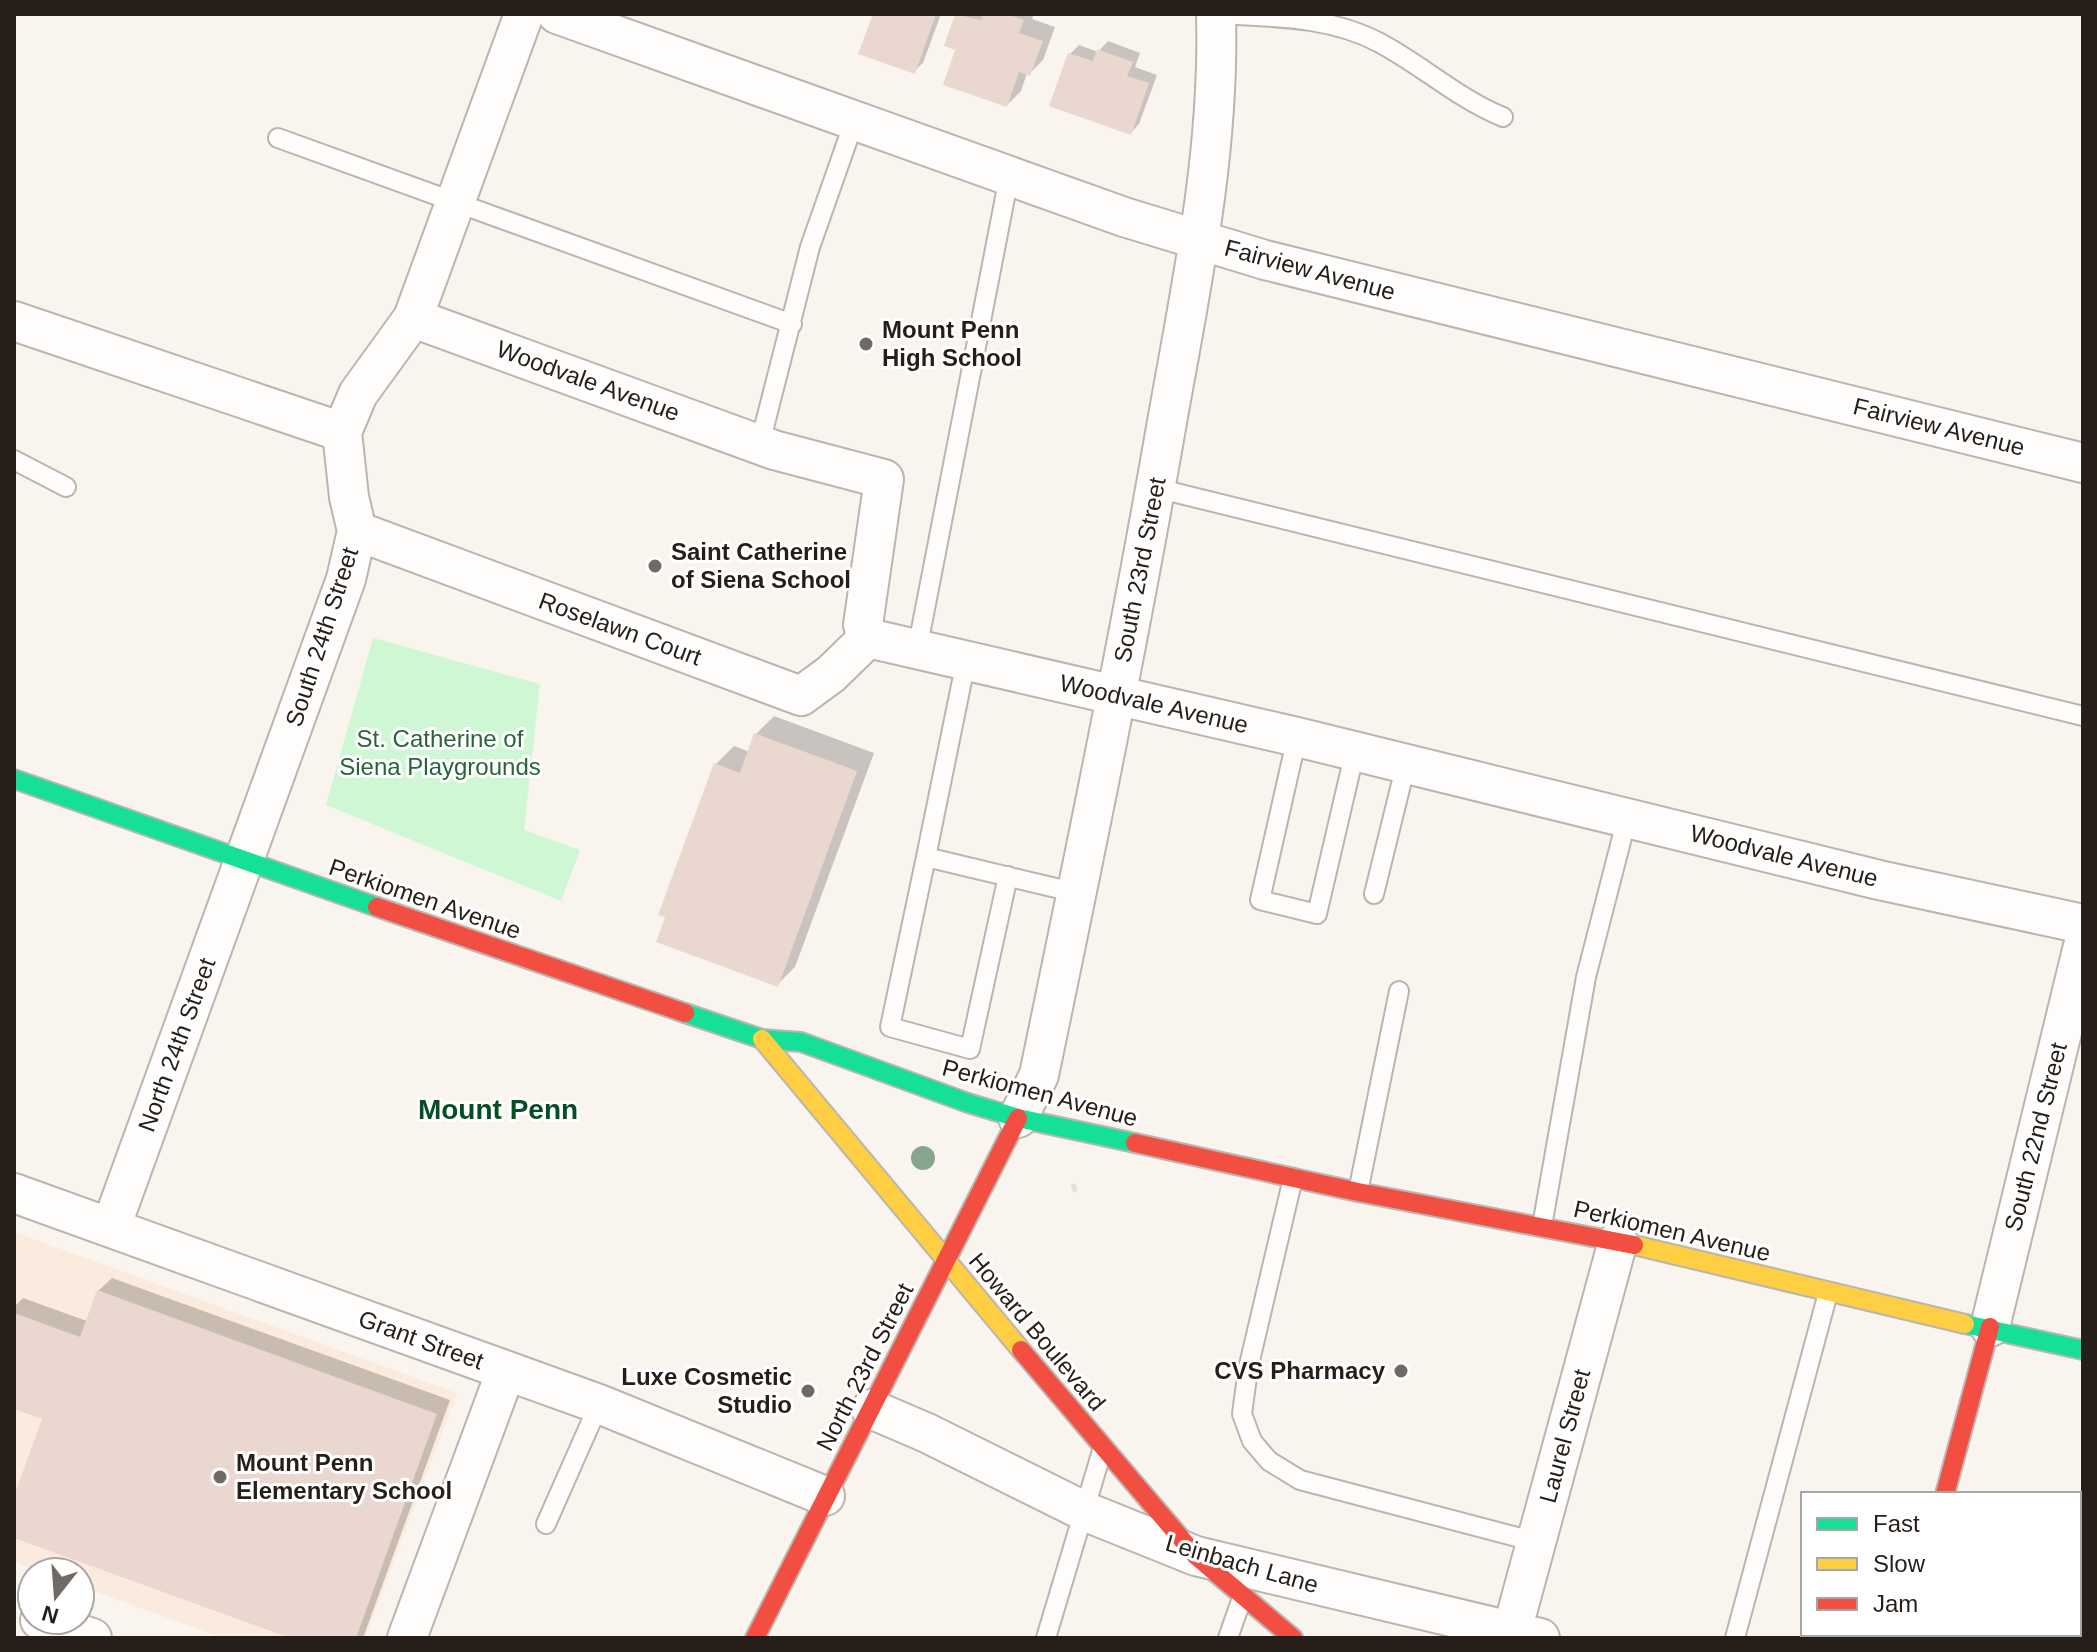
<svg xmlns="http://www.w3.org/2000/svg" width="2097" height="1652" viewBox="0 0 2097 1652" font-family="Helvetica,sans-serif">
<style>
.built{fill:#fbebde}
.green{fill:#cff7d4}
.shadow{fill:#0003}
.building{fill:#ead8d0}
.lines{fill:none;stroke-linecap:round;stroke-linejoin:round}
.lane-casing{stroke:#bbb5b0;stroke-width:22}
.street-casing{stroke:#bbb5b0;stroke-width:42}
.fast-casing{stroke:#bbb5b0;stroke-width:22}
.slow-casing{stroke:#bbb5b0;stroke-width:22}
.jam-casing{stroke:#bbb5b0;stroke-width:22}
.path{stroke:#e1e0de;stroke-width:5;stroke-dasharray:8 4;stroke-linecap:butt}
.lane{stroke:#fefdfc;stroke-width:18}
.street{stroke:#fefdfc;stroke-width:38}
.fast{stroke:#16e098;stroke-width:18}
.slow{stroke:#ffcf43;stroke-width:18}
.jam{stroke:#f24e42;stroke-width:18}
.tree{fill:#86a58c}
.poi-dot{fill:#706964;stroke:#fff;stroke-width:3}
.labels{text-anchor:middle;stroke-width:6;stroke-linejoin:round;paint-order:stroke}
.street-label{font-size:24px;fill:#251e19;stroke:#fff}
.poi-label{font-size:24px;font-weight:bold;fill:#251e19;stroke:#fff;text-anchor:start}
.park-label{font-size:24px;fill:#28643b;stroke:#fff}
.quarter-label{font-size:28px;font-weight:bold;fill:#054e21;stroke:#fff}
</style>
<rect width="100%" height="100%" fill="#faf4ee"/>
<path class="built" d="M14 1232 457 1393 365 1638H223L80 1586V1572H42L14 1562Z"/>
<path class="green" d="M373 638 540 684 524 830 580 850 561 901 326 805Z"/>
<path class="shadow" d="M875 14H941L923 63 914 71Z
M957 14H1034L1032 19 1055 27 1043 60 1029 74 1027 73 1021 91 1007 105 958 49 946 45Z
M1108 41 1140 53 1135 67 1157 75 1139 124 1131 133 1070 54 1079 45 1098 52Z
M774 716 874 753 795 967 777 985 716 764 734 746 750 752 756 734Z
M112 1278 450 1400 363 1638H296L14 1535V1502L44 1418 14 1407V1307L23 1298 87 1321 98 1291Z"/>
<path class="building" d="M873 14H936L915 74 858 54Z
M955 14 981 20 983 14H1006L1024 20 1019 33 1043 41 1030 76 1019 72 1007 107 943 85 955 50 944 46Z
M1097 49 1133 62 1127 76 1149 83 1131 135 1049 106 1068 53 1093 61Z
M754 733 857 771 778 987 656 942 665 917 658 915 714 763 740 773Z
M97 1290 437 1414 356 1638H290L14 1538V1496L42 1419 14 1409V1313L80 1337Z"/>
<g class="lines">
<g class="lane-casing">
<path id="lane" d="M1216 14C1271 17 1330 16 1380 43 1423 66 1457 98 1503 117
M278 138 792 324
M760 443 810 247 854 122
M14 460 66 487
M1156 488 2083 716
M917 650 1009 177
M966 661 926 857 1077 893
M1297 737 1260 900 1317 914 1355 751
M926 857 890 1027 970 1049 1008 876
M1374 894 1406 764
M1293 1178 1248 1369 1242 1414 1252 1441 1269 1461 1300 1480 1536 1542
M1358 1192 1399 991
M1542 1226 1586 977 1627 818
M546 1524 599 1404
M1046 1638 1102 1451
M1228 1638 1242 1598
M1735 1638 1828 1293"/>
</g>
<g class="street-casing">
<path id="street" d="M557 14 1124 217 1265 260 2083 463
M413 318 774 450 884 479 863 625 868 638 1297 737 1879 880 2083 924
M14 321 342 432
M357 531 801 696 831 674 868 638
M1018 1118 1039 1075C1084 858 1129 641 1167 422 1191 287 1220 152 1216 14
M14 1193 599 1404 825 1496
M111 1227 346 579 357 531 349 497 342 432 358 394 413 318 524 14
M1990 1327 2083 946
M871 1409 927 1433 1084 1511 1196 1556 1540 1638
M40 1620 92 1638
M1512 1631 1618 1241
M407 1638 506 1371"/>
</g>
<g class="fast-casing">
<path id="fast" d="M14 779 377 907
M685 1013 762 1039 801 1042 968 1103 1018 1118 1135 1143
M1965 1324 2083 1350"/>
</g>
<g class="slow-casing">
<path id="slow" d="M762 1039 1021 1350
M1634 1245 1965 1324"/>
</g>
<g class="jam-casing">
<path id="jam" d="M377 907 685 1013
M1135 1143 1358 1192 1634 1245
M1021 1350 1196 1556 1293 1638
M1945 1494 1990 1327
M755 1638 1018 1118
M1906 1638 1907 1634"/>
</g>
<path class="path" d="M1073 1184 1076 1194"/>
<use href="#lane" class="lane"/>
<use href="#street" class="street"/>
<use href="#fast" class="fast"/>
<use href="#slow" class="slow"/>
<use href="#jam" class="jam"/>
</g>
<circle class="tree" cx="923" cy="1158" r="12"/>
<g class="poi-dot">
<circle cx="866" cy="344" r="8"/>
<circle cx="655" cy="566" r="8"/>
<circle cx="1401" cy="1371" r="8"/>
<circle cx="808" cy="1391" r="8"/>
<circle cx="220" cy="1477" r="8"/>
</g>
<g class="labels">
<g class="street-label">
<text transform="translate(1310 270) rotate(15)" y="8">Fairview Avenue</text>
<text transform="translate(588 381) rotate(20)" y="8">Woodvale Avenue</text>
<text transform="translate(1939 427) rotate(14)" y="8">Fairview Avenue</text>
<text transform="translate(1140 570) rotate(-79)" y="8">South 23rd Street</text>
<text transform="translate(620 629) rotate(20)" y="8">Roselawn Court</text>
<text transform="translate(322 637) rotate(-72)" y="8">South 24th Street</text>
<text transform="translate(1154 704) rotate(13)" y="8">Woodvale Avenue</text>
<text transform="translate(1784 856) rotate(14)" y="8">Woodvale Avenue</text>
<text transform="translate(425 899) rotate(19)" y="8">Perkiomen Avenue</text>
<text transform="translate(177 1045) rotate(-70)" y="8">North 24th Street</text>
<text transform="translate(1040 1093) rotate(15)" y="8">Perkiomen Avenue</text>
<text transform="translate(2036 1137) rotate(-76)" y="8">South 22nd Street</text>
<text transform="translate(1672 1231) rotate(13)" y="8">Perkiomen Avenue</text>
<text transform="translate(1037 1332) rotate(50)" y="8">Howard Boulevard</text>
<text transform="translate(421 1340) rotate(20)" y="8">Grant Street</text>
<text transform="translate(865 1367) rotate(-63)" y="8">North 23rd Street</text>
<text transform="translate(1565 1436) rotate(-75)" y="8">Laurel Street</text>
<text transform="translate(1242 1564) rotate(16)" y="8">Leinbach Lane</text>
</g>
<g class="poi-label">
<text x="882" y="338">Mount Penn<tspan x="882" dy="28">High School</tspan></text>
<text x="671" y="560">Saint Catherine<tspan x="671" dy="28">of Siena School</tspan></text>
<text x="1385" y="1379" text-anchor="end">CVS Pharmacy</text>
<text x="792" y="1385" text-anchor="end">Luxe Cosmetic<tspan x="792" dy="28">Studio</tspan></text>
<text x="236" y="1471">Mount Penn<tspan x="236" dy="28">Elementary School</tspan></text>
</g>
<g class="park-label">
<text x="440" y="747">St. Catherine of<tspan x="440" dy="28">Siena Playgrounds</tspan></text>
</g>
<g class="quarter-label">
<text x="498" y="1119">Mount Penn</text>
</g>
</g>
<rect width="2097" height="1652" fill="none" stroke="#251e19" stroke-width="32"/>
<rect x="1801" y="1492" width="280" height="144" fill="#ffffff" stroke="#a8a5a3" stroke-width="2"/>
<rect x="1817" y="1518" width="40" height="12" fill="#16e098" stroke="#a8a5a3" stroke-width="2"/>
<text x="1873" y="1532" font-size="24" fill="#251e19">Fast</text>
<rect x="1817" y="1558" width="40" height="12" fill="#ffcf43" stroke="#a8a5a3" stroke-width="2"/>
<text x="1873" y="1572" font-size="24" fill="#251e19">Slow</text>
<rect x="1817" y="1598" width="40" height="12" fill="#f24e42" stroke="#a8a5a3" stroke-width="2"/>
<text x="1873" y="1612" font-size="24" fill="#251e19">Jam</text>
<g transform="translate(56 1596) rotate(197)"><circle r="38" fill="#ffffff" stroke="#a8a5a3" stroke-width="2"/>
<path d="M0-6L14 30L0 20L-14 30Z" fill="#706964"/>
<text y="-12" font-size="22" font-weight="bold" text-anchor="middle" fill="#251e19">N</text>
</g>
</svg>
